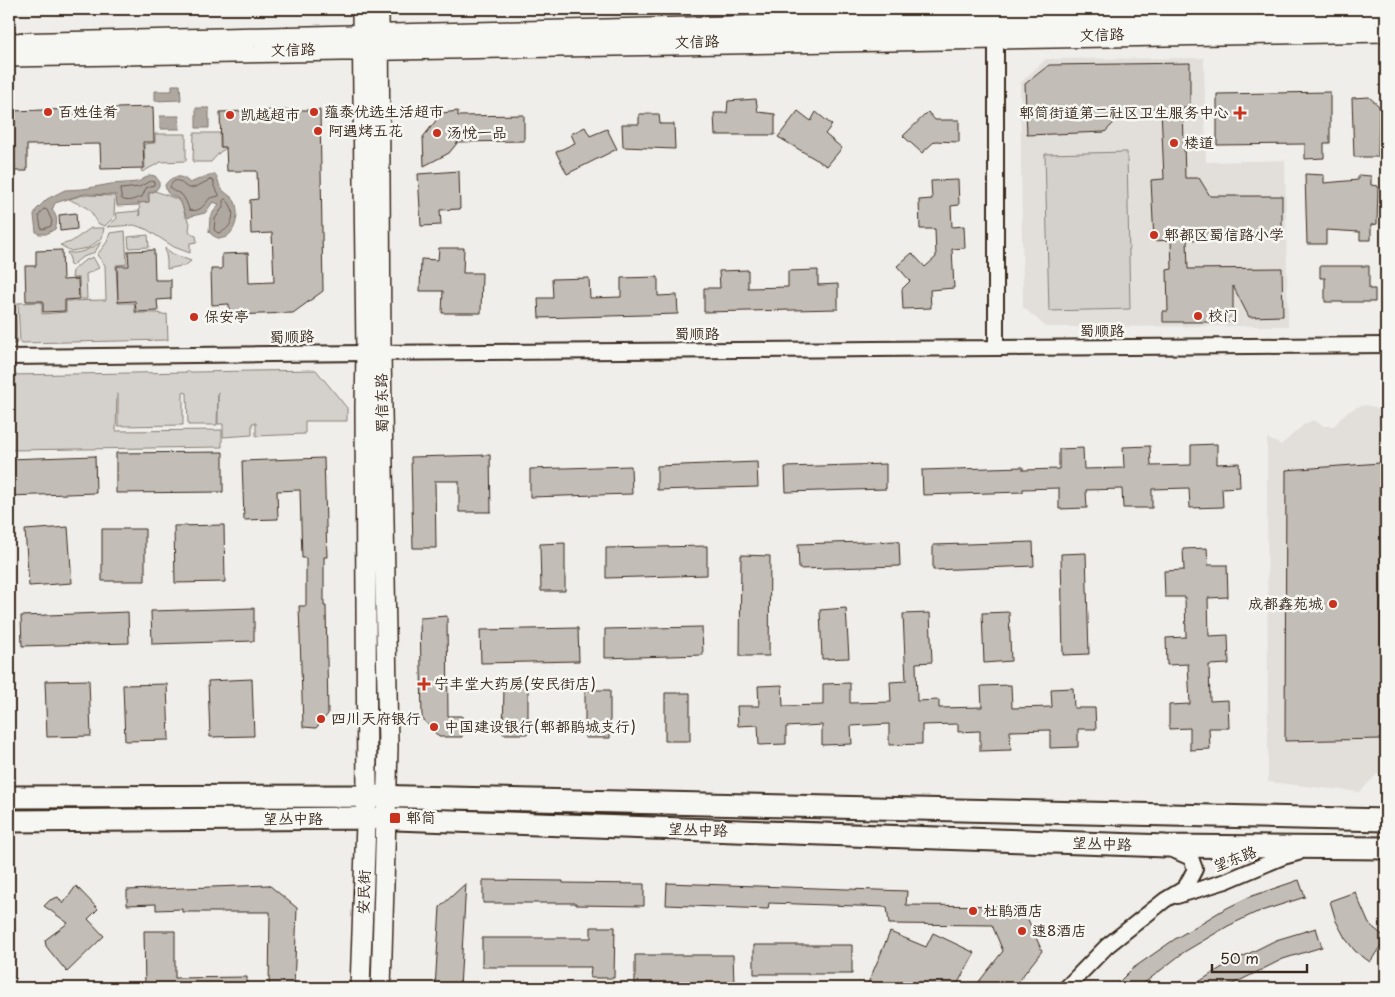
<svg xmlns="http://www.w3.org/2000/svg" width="1395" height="997" viewBox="0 0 1395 997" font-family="'Playpen Sans','LXGW WenKai TC',sans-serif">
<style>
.built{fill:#e2dfdb}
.green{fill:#d4d1cc;stroke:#887e75}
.water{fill:#afa8a1;stroke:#81766d}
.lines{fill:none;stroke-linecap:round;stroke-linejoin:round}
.shore{stroke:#695c52;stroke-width:1}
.building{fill:#c2bdb7;stroke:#3b2a1e}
.street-casing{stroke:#3b2a1e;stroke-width:18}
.secondary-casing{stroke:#3b2a1e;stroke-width:22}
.primary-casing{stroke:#3b2a1e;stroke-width:25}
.street{stroke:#f6f6f2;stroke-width:14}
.secondary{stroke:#f6f6f2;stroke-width:19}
.primary{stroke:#f6f6f2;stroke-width:21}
.poi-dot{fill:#c8321e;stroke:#f6f6f2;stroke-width:2}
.labels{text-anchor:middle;stroke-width:5;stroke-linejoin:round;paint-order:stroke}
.street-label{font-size:15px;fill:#3b2a1e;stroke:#f6f6f2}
.poi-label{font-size:15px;fill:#3b2a1e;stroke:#f6f6f2;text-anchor:start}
</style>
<rect width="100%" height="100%" fill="#efeeea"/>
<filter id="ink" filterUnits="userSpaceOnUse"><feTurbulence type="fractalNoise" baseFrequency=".02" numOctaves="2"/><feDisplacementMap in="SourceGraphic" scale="10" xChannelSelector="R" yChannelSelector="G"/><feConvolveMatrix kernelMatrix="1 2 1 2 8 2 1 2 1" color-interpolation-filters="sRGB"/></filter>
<g filter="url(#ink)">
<path class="built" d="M1204 58 1206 162 1285 160 1288 326 1046 327 1023 307 1020 83 1046 59Z
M1365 405 1374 407 1386 414V765L1360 792 1268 782 1267 438 1281 445 1303 425 1313 420 1324 426H1334L1346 413 1357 407Z"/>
<path class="green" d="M194 133H220V147H228L220 152 211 162H193Z
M155 134H186V161L161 162 142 172 141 169 145 168 144 144 155 143Z
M1127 152 1130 309 1049 311 1045 154Z
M155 191 177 199 183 207 185 216 190 223 189 230 191 234 196 236 197 242 190 243V253L174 247 146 229 134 225 107 227 117 218 116 213 139 211 140 216 139 203 149 202V194Z
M84 195 115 196 114 217 105 226C93 223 97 220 91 212 87 206 75 203 69 199Z
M91 228H104L102 238 88 248 71 251 60 245 71 242Z
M125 231 127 264 116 265 118 303H134L135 313H160V315L167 314 168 340 20 343 18 303 42 302V314L66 312V301L106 300 105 265 97 255 107 242 110 233Z
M148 235 149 247 129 248 128 237Z
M101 242 95 252 81 258 71 266 69 264 70 259 67 252C78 256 91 248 101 242Z
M165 248 173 254 191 261 186 265 167 269V261Z
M93 257 99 268 86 274 87 299H80L79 278H72L73 270 84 261Z
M9 295H15L17 343 9 344Z
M316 370 347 408V421H305V434L256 436V423H252V435L223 437V424H218V392L217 425H188L187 393 183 392V425L118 426V394L117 393 116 431 222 430V447L9 450V375Z"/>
<path class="water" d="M172 85H180L181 100 155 101V91H172Z
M196 108H209V128H196Z
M160 116H179L180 129H160Z
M215 174C219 179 218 184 221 188 226 195 234 196 236 205 241 223 227 251 209 232L210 217 219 204 213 202 205 213 192 216 188 218C183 213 184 205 178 199 171 193 168 199 165 185 172 175 181 174 190 183L209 175Z
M150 175 155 176 159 181V186L156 190 148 193 149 202 138 203V205L117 206 116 195 84 194 55 203 52 210C57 216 58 222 55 229L46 234H39L36 232 34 215 36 210 47 199 65 190 83 189 111 184 138 182Z"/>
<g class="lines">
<path class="shore" d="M210 180 214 181V187L219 194V196L210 198C204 205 200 213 189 210 188 205 185 198 181 194 176 191 173 193 170 187 177 172 183 188 190 188 196 188 204 182 210 180Z
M151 181 154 182V185L146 188 142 197C135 198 129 203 122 199L120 191 121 189 139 187Z
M225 199C238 208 234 230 218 233L214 230 215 219 223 207V201Z
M44 209 47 210 52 221 51 226 43 229 41 228 39 216Z"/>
</g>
<path class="building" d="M1190 63V107H1183L1185 178H1199L1210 196H1282V237L1187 240 1188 269 1282 268 1283 316 1249 317 1233 286V322H1163V311H1168L1167 270 1172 269 1171 240 1154 241 1151 180 1164 179 1161 108 1127 109 1105 132 1027 135 1025 84 1049 65Z
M1330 92V143H1324V158L1305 159V144L1217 145V94Z
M1369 97 1379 106 1378 157H1354L1352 98Z
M756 99 758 112 775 114V135H715L714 113H727L728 101Z
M153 107 154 142H143L144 168 101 169 100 144 27 145V171H9V111Z
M280 110H320L323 291 293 313 229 315V304L212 305 211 269H222V254L248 253 249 283 274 282 272 233 251 234 250 200 258 199 257 171H227L226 147H221L220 112Z
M458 111V116L524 115V141L458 142 449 153 424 166 423 137 442 113Z
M798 111 811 121 816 112 832 125 825 134 842 148 827 166 778 137Z
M928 112 935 120H959V142L935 141 922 153 903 136Z
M639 114H659L660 124H674L675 149 623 147 622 124H639Z
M585 127 590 136 607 129 617 149 567 174 556 152 575 143 571 134Z
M459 171 460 209 440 210 441 225 421 226 418 174Z
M1305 174 1324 175V183L1358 180V175L1371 176V185L1378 186 1377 224 1371 225V240H1360V232L1326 230V244H1307Z
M958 180 959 205 951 206 952 227 964 226 965 248 952 249 954 288 930 290 931 308 903 309 902 289 910 281 897 266 912 253 925 267 936 257 935 229H920L919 200 932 199 931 181Z
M76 213 77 229 60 231 59 215Z
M439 248H464L463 273H482L481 313H442L443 291H420L421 259 438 260Z
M62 250 63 280 78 279 79 299 65 300V311L43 312V301H26L25 266H36V251Z
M154 250 155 280H171V299L157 300 158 311 136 312 135 301 118 302 117 266H129L128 251Z
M1320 266H1369V289H1375V302H1325V278H1320Z
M748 270V288L788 287V271L818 270V285L838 284V309L704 312V288H720L719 271Z
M658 277V296L677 295 678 314 539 318 538 298H553L552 279 589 278 590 298 621 297V278Z
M1217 444V464L1239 463 1240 487 1222 488 1223 507 1190 508 1189 488 1152 489V508H1123L1122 489 1086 490 1087 508 1059 509V488L1023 489V492L923 495 922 470 1023 467V470L1059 469V449L1083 448 1084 469 1124 468 1123 447 1150 446 1151 466 1191 465V445Z
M223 452V492L116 493V453Z
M490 455 491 512H459V481H435L436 548H413L411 457Z
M95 456 96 493 9 496V459Z
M324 458 327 557H324V606H326L328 714 316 728 303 727 299 606H306V558H302L300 490 277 491 278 519 244 520 242 461Z
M757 462 758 487 657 490V466Z
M1380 463 1381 739 1285 741 1286 470Z
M886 464V489L786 492 785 467Z
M631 466 632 494 530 497V469Z
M224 525 225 582 175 583 174 526Z
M68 527 72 583 29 586 25 530Z
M102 529H145V581H102Z
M899 541 900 566 799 569 798 544Z
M1033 542 1034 566 933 570V545Z
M565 543V591H541L540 544Z
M707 546V575L606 578V548Z
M1207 548 1208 565H1227L1228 597 1208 598 1209 636 1228 635 1229 664 1209 665 1210 701 1228 700 1229 728H1209L1210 749 1190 750V728L1169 729V705L1190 704 1188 664 1167 665 1166 638 1186 637 1185 597H1165L1164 571 1184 570 1183 549Z
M1086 553 1089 654 1063 655 1061 554Z
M741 555 770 556 769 656H740Z
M254 608V641L152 644 151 611Z
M846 608 849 658 822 659 820 610Z
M128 612 129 643 22 646 21 616Z
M1009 612 1011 661 984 663 982 613Z
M930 613 932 662 916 663 917 701 939 700V708L982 707 981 686 1011 685 1012 708 1052 707 1051 689 1073 688 1074 708H1095L1096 729H1078V747L1050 748V730L1010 731 1011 750 980 751V731L958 732V724L922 725V744L889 745V724L851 726 852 744 822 745V725L786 727V744L759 745 758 725 738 726 737 706H759L758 686 782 685 783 706 823 705V684L850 683V703L891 702 890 682 906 681 903 614Z
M447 616 448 716H462V737H439L422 718 420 618Z
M702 627 703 655 605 658V629Z
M578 628 579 661 481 663 480 630Z
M252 679 254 736 210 737 208 681Z
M89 680 91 736 47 737 45 681Z
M167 684 169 740 125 741 123 685Z
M504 687H528V734H503Z
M585 690H610V738H585Z
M665 693H690V741H665Z
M483 880 563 881V883L644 884V906L576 905V903H483Z
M1299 880 1305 897 1255 913 1228 926 1184 952 1138 988H1113L1132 969 1175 939 1221 911 1249 897Z
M466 883 460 988H435L440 907Z
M667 883 907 891 906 905 1022 906 1042 951 1013 988H974L1003 951 992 925 889 924 887 907 769 903 768 909 666 905Z
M269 885 297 908 294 988H269L270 912H182V909L156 910V904L127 905V890Z
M76 886 98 909 88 919 104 936 67 972 49 950 46 946 45 940 68 923 44 906 50 900 58 897 63 904Z
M1355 892 1369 924 1386 938 1370 962 1355 951 1345 938 1336 921 1330 901Z
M591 927H615L614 978H590L591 967H482V938H591Z
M1316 928 1322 947 1283 959 1225 988H1189L1224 966 1276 940Z
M144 931H175V978L247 977V988H145Z
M890 932 926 947 933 933 975 953 955 988H866Z
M754 945H852V974H754Z
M635 955H733L734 984 635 985Z"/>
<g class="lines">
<g class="street-casing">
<path id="street" d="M996 348V37
M9 357 366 353 1386 345
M1177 896 1226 881 1283 857 1298 853
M1066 988 1107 946 1165 900 1185 888 1195 869 1191 858 1173 850"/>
</g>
<g class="secondary-casing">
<path id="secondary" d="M379 9 381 353 388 747 381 988
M9 43 945 21 1386 13
M9 57C468 46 927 37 1386 32
M360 988 367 796 365 407 366 353 362 9"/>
</g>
<g class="primary-casing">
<path id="primary" d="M9 797 367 796 1386 820
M9 821 367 818 1166 846 1386 848"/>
</g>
<use href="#street" class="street"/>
<use href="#secondary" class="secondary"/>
<use href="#primary" class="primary"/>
</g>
</g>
<g class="poi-dot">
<circle cx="48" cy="112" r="5"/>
<circle cx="314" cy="112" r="5"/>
<path d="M1237.5 105.5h5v5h5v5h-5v5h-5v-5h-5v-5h5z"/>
<circle cx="230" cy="115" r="5"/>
<circle cx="318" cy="131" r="5"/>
<circle cx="437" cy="133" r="5"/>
<circle cx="1174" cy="143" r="5"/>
<circle cx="1154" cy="235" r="5"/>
<circle cx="1198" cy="316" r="5"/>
<circle cx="194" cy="317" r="5"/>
<circle cx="1333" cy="604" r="5"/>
<path d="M421.5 676.5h5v5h5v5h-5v5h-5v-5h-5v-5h5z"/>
<circle cx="321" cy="719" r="5"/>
<circle cx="434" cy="727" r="5"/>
<rect x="389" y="812" width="12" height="12" rx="2.5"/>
<circle cx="973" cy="911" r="5"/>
<circle cx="1022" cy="931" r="5"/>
</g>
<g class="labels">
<g class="street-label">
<text transform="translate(1102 35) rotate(-1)" y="5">文信路</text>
<text transform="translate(697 42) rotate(-1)" y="5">文信路</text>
<text transform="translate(293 50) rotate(-1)" y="5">文信路</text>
<text x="1102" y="336">蜀顺路</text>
<text x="697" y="339">蜀顺路</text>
<text transform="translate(292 337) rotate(-1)" y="5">蜀顺路</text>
<text transform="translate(382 403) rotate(-91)" y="5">蜀信东路</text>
<text x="293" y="824">望丛中路</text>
<text transform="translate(698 830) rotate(2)" y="5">望丛中路</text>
<text transform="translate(1102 844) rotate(2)" y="5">望丛中路</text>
<text transform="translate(1235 859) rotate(-21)" y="5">望东路</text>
<text transform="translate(364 892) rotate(-88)" y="5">安民街</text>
</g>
<g class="poi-label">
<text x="58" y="117">百姓佳肴</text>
<text x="324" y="117">蕴泰优选生活超市</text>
<text x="1229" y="118" text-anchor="end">郫筒街道第二社区卫生服务中心</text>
<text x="240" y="120">凯越超市</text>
<text x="328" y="136">阿遇烤五花</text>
<text x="447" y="138">汤悦一品</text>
<text x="1184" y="148">楼道</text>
<text x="1164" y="240">郫都区蜀信路小学</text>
<text x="1208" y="321">校门</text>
<text x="204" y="322">保安亭</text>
<text x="1323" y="609" text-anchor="end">成都鑫苑城</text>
<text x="434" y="689">宁丰堂大药房(安民街店)</text>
<text x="331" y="724">四川天府银行</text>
<text x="444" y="732">中国建设银行(郫都鹃城支行)</text>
<text x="406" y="823">郫筒</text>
<text x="983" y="916">杜鹃酒店</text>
<text x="1032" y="936">速8酒店</text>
</g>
</g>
<rect width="1395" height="997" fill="none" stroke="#f6f6f2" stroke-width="30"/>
<rect x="15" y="15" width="1365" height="967" fill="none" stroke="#3b2a1e" stroke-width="2" filter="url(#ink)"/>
<path d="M1212 964v8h95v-8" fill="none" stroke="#3b2a1e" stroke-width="2.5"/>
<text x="1220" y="964" font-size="15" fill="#3b2a1e" stroke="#f6f6f2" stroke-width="4" paint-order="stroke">50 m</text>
</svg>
